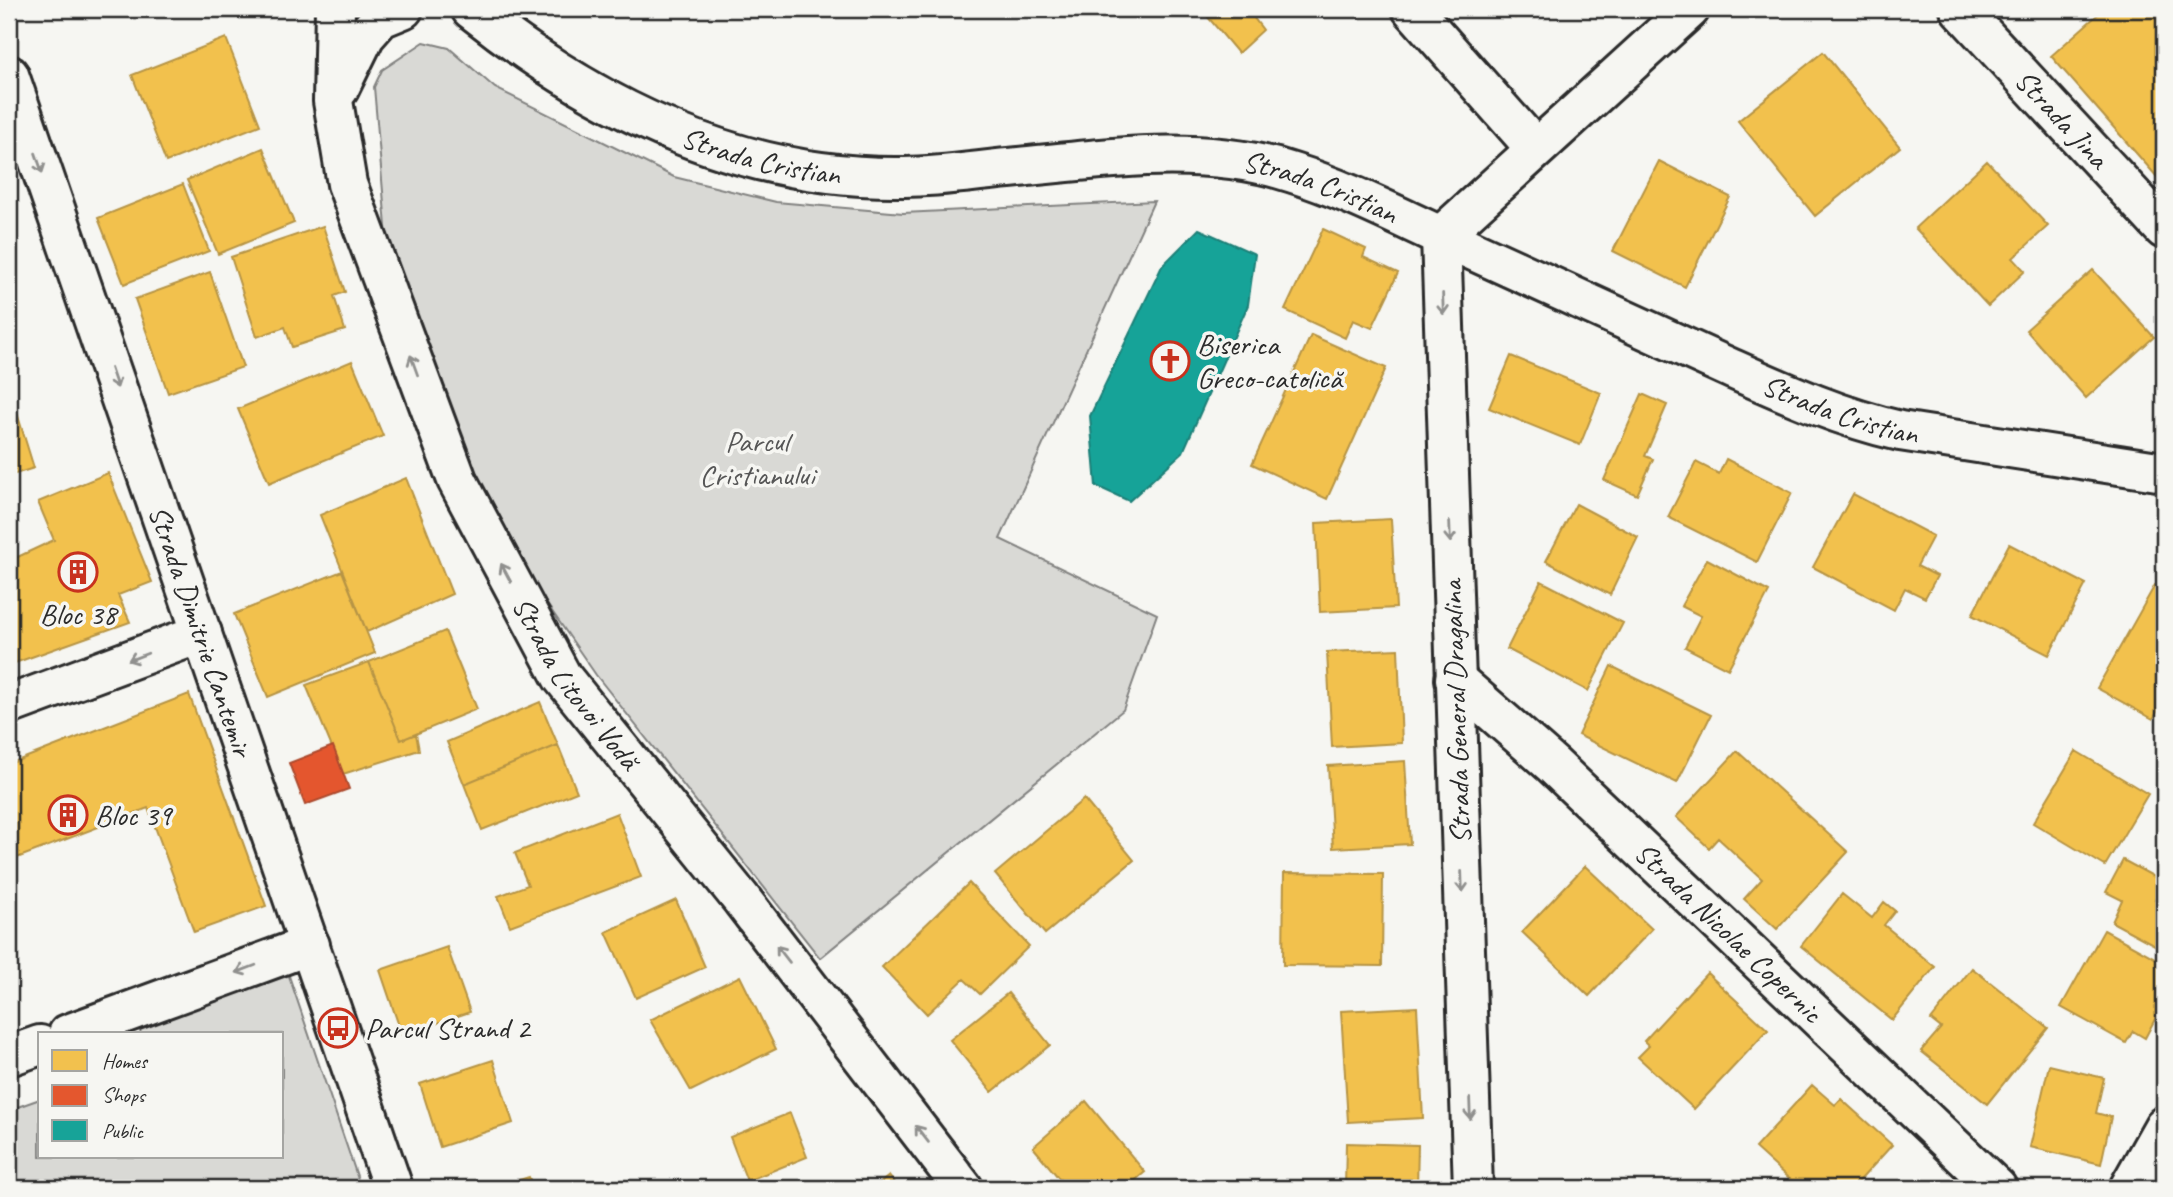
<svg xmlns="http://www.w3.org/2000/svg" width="2173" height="1197" viewBox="0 0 2173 1197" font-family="Caveat,sans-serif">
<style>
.green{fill:#d9d9d5;stroke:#828280;stroke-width:2}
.homes{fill:#f2c14e;stroke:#b69444;stroke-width:2}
.shops{fill:#e4572e;stroke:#ac4a2d;stroke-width:2}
.public{fill:#17a398;stroke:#1d7f77;stroke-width:2}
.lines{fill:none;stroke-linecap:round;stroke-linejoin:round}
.minor-casing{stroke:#2b2b2b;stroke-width:44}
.major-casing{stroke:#2b2b2b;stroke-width:44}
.minor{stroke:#f6f6f2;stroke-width:38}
.major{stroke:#f6f6f2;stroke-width:38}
.oneway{stroke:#90908e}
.labels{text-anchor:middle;stroke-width:7;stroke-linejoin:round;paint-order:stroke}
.street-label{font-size:30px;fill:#2b2b2b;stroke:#f6f6f2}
.poi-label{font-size:30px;fill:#2b2b2b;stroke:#f6f6f2;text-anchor:start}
.park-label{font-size:30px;fill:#565656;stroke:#f6f6f2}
</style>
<rect width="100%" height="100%" fill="#f6f6f2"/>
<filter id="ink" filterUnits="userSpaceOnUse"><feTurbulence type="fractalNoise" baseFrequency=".0143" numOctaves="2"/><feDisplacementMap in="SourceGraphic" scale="14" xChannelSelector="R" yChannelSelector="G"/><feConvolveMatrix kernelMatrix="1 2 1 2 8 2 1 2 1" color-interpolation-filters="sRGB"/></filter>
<g filter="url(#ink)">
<path class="green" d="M424 42 449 48 495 88 674 177 776 202 903 213 1154 201 1000 539 1157 614 1123 710 820 958 596 675 538 591 482 489 387 238 374 87 382 70Z
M287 970 361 1188H9V1110L40 1099V1157H282V1034H141L137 1021Z"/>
<path class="homes" d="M1214 9H1247L1263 30 1238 53 1207 16Z
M1508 9H1525L1515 18Z
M2104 9H2155L2164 19V173L2158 178 2051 56Z
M226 38 260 125 166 162 132 75Z
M1823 52 1900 147 1815 216 1738 121Z
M263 148 294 223 218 254 187 180Z
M1659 161 1730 197 1685 287 1613 251Z
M1987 161 2048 226 2013 258 2025 271 1988 306 1915 228Z
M183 184 209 251 124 284 98 218Z
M323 226 345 292 334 296 345 330 292 347 285 327 257 337 231 257Z
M1323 229 1366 249 1363 257 1398 273 1372 328 1353 320 1345 338 1285 310Z
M2093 270 2154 337 2086 398 2026 330Z
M210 272 243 367 168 393 135 299Z
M1311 335 1386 368 1327 499 1252 464Z
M1511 356 1601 393 1580 445 1489 408Z
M352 361 383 436 269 483 238 409Z
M9 387 34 468 9 476Z
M1642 394 1667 405 1645 456 1653 459 1637 495 1604 480Z
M1726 459 1792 493 1757 562 1668 517 1696 462 1719 474Z
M108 473 152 582 118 595 130 622 9 665V561L54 540 38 502Z
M406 478 452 594 367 632 320 515Z
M1853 494 1933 536 1917 566 1937 576 1925 598 1905 588 1894 610 1813 567Z
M1576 504 1638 537 1610 595 1546 561Z
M1391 519 1396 608 1320 612 1316 523Z
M2009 544 2086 584 2049 655 1972 615Z
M1707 559 1769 592 1728 669 1685 647 1701 616 1681 606Z
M342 571 375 653 268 697 234 614Z
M1541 581 1623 623 1588 691 1507 649Z
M2155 585 2164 590V712L2159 709 2153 719 2097 688Z
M445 631 477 709 401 740 369 662Z
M1398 649 1402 743 1332 747 1327 652Z
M369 662 401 740 416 734 419 750 343 774 306 685Z
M1611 666 1711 715 1677 783 1578 735Z
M189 694 266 906 194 932 148 808 9 861V764Z
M540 702 558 745 464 784 447 742Z
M558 745 577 792 482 830 464 784Z
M1737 751 1848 852 1777 929 1744 899 1762 879 1718 838 1709 848 1676 817Z
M2076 751 2148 794 2105 866 2033 823Z
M1405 761 1410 844 1333 848 1328 766Z
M1084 799 1134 860 1045 934 995 874Z
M617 813 641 877 510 926 498 896 528 885 515 853Z
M2123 860 2164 882 2155 899 2164 904V950L2112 922 2122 900 2106 892Z
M1585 866 1652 929 1589 996 1522 932Z
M1284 873 1383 874 1382 966 1283 965Z
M969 883 1029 946 980 994 964 979 927 1014 882 967Z
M1842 894 1872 918 1884 902 1895 911 1884 925 1935 967 1892 1020 1801 946Z
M676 900 705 967 636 998 606 932Z
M2104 930 2164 963 2162 975 2164 976V1002L2145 1038 2133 1031 2126 1043 2061 1007Z
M447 947 470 1012 402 1035 380 970Z
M1972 968 2048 1028 1987 1104 1921 1051 1941 1028 1931 1020Z
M1707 973 1768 1030 1694 1109 1638 1057 1649 1046 1644 1041Z
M740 976 776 1049 691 1091 650 1020Z
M1008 993 1050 1045 992 1092 950 1040Z
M1417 1007 1423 1118 1348 1122 1341 1011Z
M493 1060 513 1123 440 1147 420 1084Z
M2049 1065 2104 1078 2096 1113 2111 1117 2101 1164 2030 1147Z
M1812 1085 1835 1105 1841 1099 1892 1145 1853 1188H1794L1796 1185 1755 1148Z
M1086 1101 1145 1172 1126 1188H1067L1033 1147Z
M790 1113 807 1157 747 1181 730 1137Z
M1346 1143 1418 1145 1417 1188H1345Z
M889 1176 898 1188H874Z
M529 1177 533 1188H494Z"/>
<path class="shops" d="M333 746 349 789 305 805 289 763Z"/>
<path class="public" d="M1199 229 1255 254 1248 305 1183 452 1129 501 1096 486 1090 416 1162 266Z"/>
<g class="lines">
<g class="minor-casing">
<g id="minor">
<path id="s1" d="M335 9 333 101 347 184 457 480 562 677 742 900 963 1188"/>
<path d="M1412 9 1535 148"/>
<path id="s2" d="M1960 9 2164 229"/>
<path id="s3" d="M9 75 393 1188"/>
<path d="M339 89 365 36 381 18 403 9"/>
<path id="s4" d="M1455 679 1553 765 1997 1188"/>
<path d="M9 705 202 633"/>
<path d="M68 1034 310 945"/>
<path d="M9 1056 40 1045"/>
<path d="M1473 1188 1441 236 1690 9"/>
<path d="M2129 1188 2164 1126"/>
</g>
</g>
<g class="major-casing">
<g id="major">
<path id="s5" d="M471 9C596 109 740 180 905 177 943 177 982 170 1019 167 1109 158 1206 144 1293 173 1344 189 1393 214 1441 236 1537 279 1632 324 1728 367 1784 392 1839 417 1900 431L2164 472"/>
</g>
</g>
<use href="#minor" class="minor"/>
<use href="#major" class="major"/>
</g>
<defs><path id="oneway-shaft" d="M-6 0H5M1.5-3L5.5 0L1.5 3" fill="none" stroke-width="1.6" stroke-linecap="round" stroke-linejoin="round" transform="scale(1.75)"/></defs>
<g class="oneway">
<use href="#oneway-shaft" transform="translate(39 163) rotate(71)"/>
<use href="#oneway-shaft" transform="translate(1443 304) rotate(88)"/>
<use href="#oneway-shaft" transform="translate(414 365) rotate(-110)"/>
<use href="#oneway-shaft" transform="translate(114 378) rotate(71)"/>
<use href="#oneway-shaft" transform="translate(1450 532) rotate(88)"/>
<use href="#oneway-shaft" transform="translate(506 573) rotate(-118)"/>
<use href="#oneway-shaft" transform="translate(138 657) rotate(159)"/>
<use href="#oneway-shaft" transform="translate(1462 882) rotate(88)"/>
<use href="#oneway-shaft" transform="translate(783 954) rotate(-128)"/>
<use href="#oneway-shaft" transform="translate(246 969) rotate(159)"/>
<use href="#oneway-shaft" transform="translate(1470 1109) rotate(88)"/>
<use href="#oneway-shaft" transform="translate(922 1134) rotate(-128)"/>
</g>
</g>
<defs>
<g id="church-ring" transform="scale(2.0125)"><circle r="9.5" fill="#f6f6f2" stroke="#c8321e" stroke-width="1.5"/><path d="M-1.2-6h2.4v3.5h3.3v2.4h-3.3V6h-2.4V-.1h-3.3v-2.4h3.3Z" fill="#c8321e"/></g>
<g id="building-ring" transform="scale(2.0125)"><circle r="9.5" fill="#f6f6f2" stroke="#c8321e" stroke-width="1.5"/><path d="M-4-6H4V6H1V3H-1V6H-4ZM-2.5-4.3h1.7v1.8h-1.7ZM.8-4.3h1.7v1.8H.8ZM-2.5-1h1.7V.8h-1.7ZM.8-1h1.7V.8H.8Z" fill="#c8321e"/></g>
<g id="bus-ring" transform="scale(2.0125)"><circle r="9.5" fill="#f6f6f2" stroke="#c8321e" stroke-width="1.5"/><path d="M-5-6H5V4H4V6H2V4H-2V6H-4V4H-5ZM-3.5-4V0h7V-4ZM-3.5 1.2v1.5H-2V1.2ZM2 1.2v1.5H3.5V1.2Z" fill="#c8321e"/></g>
</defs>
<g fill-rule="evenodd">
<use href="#church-ring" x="1170" y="361"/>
<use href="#building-ring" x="78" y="572"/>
<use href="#building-ring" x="68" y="815"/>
<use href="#bus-ring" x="338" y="1028"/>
</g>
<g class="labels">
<g class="street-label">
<text dy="10" stroke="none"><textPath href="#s2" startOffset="150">Strada Jina</textPath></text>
<text dy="10" stroke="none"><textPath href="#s5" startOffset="329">Strada Cristian</textPath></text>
<text dy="10" stroke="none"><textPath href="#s5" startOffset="896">Strada Cristian</textPath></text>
<text dy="10" stroke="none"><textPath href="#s5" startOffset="1463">Strada Cristian</textPath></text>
<text dy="10" stroke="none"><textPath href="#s3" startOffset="588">Strada Dimitrie Cantemir</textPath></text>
<text dy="10" stroke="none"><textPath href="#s1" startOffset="728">Strada Litovoi Vodă</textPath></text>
<text transform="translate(1456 712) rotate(-92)" y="10">Strada General Dragalina</text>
<text dy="10" stroke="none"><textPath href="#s4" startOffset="373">Strada Nicolae Copernic</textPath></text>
</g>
<g class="poi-label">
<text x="1197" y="354">Biserica<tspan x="1197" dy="34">Greco-catolică</tspan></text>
<text x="78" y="624" text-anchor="middle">Bloc 38</text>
<text x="95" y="825">Bloc 39</text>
<text x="365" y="1038">Parcul Strand 2</text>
</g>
<g class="park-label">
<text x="757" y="451">Parcul<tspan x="757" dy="34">Cristianului</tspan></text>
</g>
</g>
<rect width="2173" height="1197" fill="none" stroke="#f6f6f2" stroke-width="35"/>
<rect x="18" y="18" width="2138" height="1162" fill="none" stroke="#2b2b2b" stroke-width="2.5" filter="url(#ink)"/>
<rect x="38" y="1032" width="245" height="126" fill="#f6f6f2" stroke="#a5a5a2" stroke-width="2"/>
<rect x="52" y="1050" width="35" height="21" fill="#f2c14e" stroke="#a5a5a2" stroke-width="2"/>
<text x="102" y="1068" font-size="21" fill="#2b2b2b">Homes</text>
<rect x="52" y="1085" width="35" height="21" fill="#e4572e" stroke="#a5a5a2" stroke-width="2"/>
<text x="102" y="1102" font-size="21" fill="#2b2b2b">Shops</text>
<rect x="52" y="1120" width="35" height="21" fill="#17a398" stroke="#a5a5a2" stroke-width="2"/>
<text x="102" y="1138" font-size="21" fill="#2b2b2b">Public</text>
</svg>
